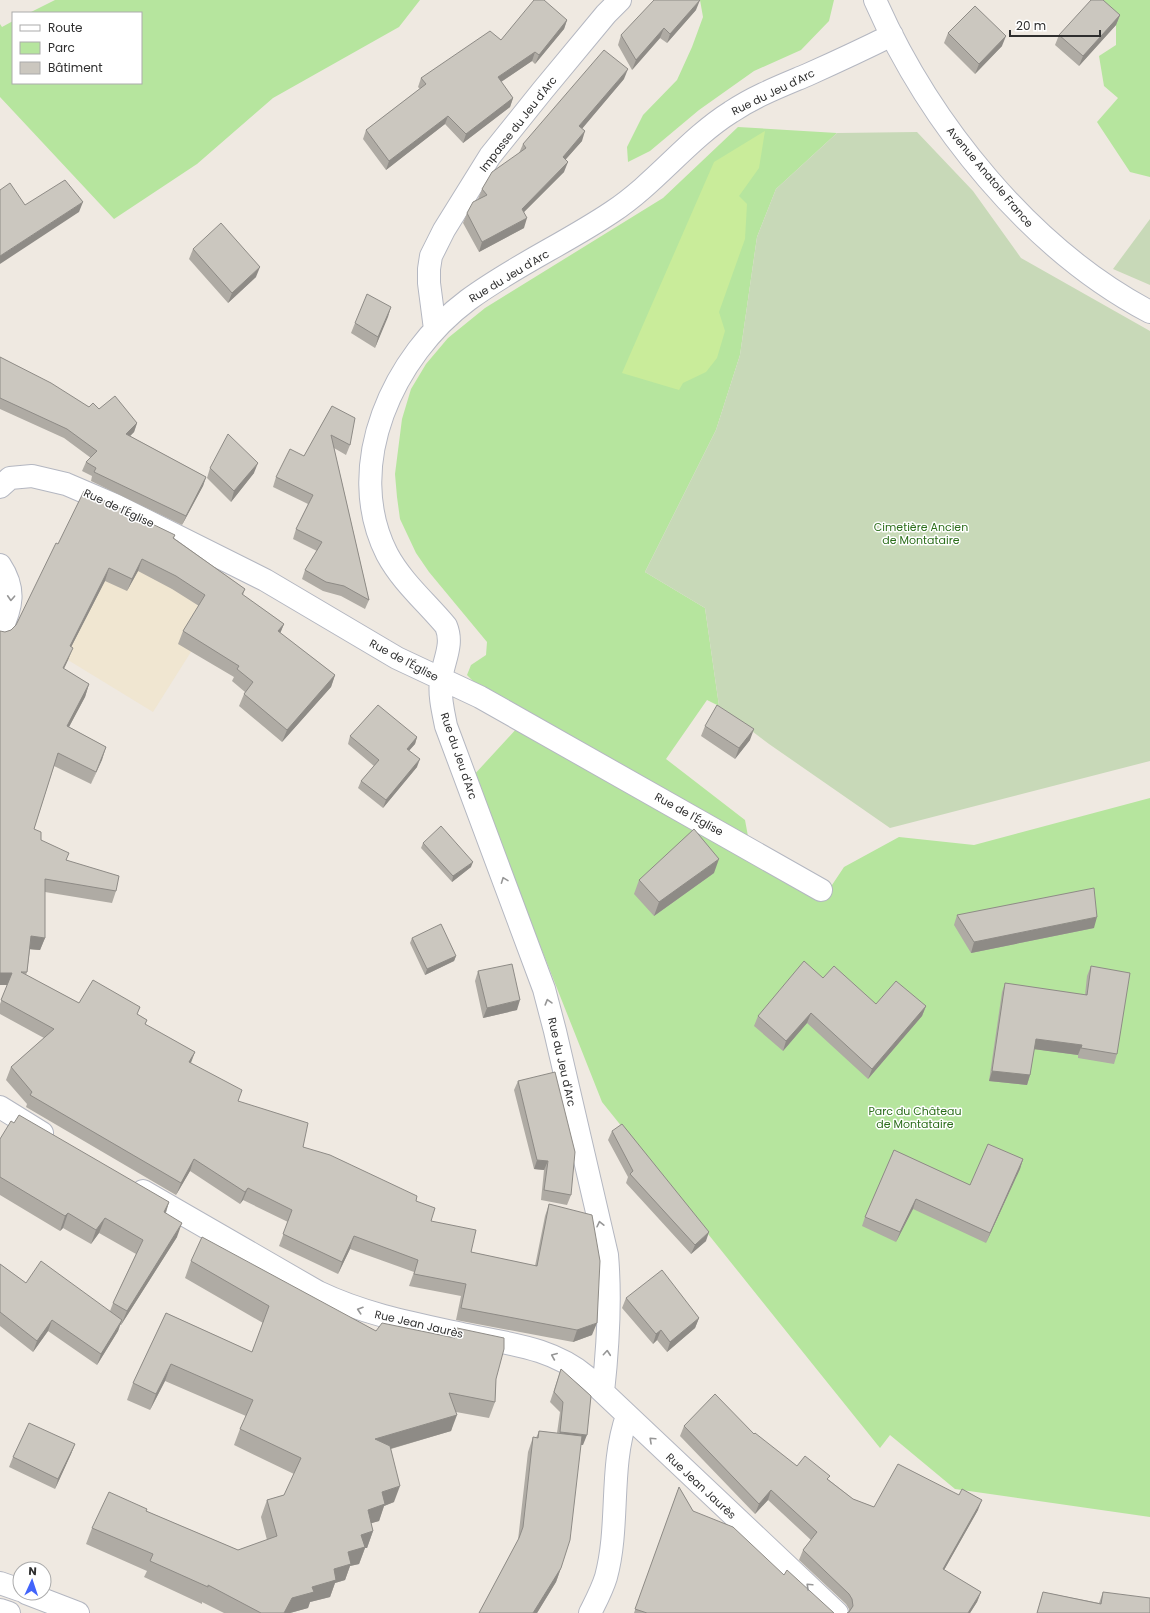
<svg xmlns="http://www.w3.org/2000/svg" width="1150" height="1613" viewBox="0 0 1150 1613" font-family="Poppins,sans-serif">
<style>
.education{fill:#f0e6d1}
.green{fill:#b6e59e}
.cemetery{fill:#c8d9b8}
.pitch{fill:#c9ec9a}
.lines{fill:none;stroke-linecap:round;stroke-linejoin:round}
.street-casing{stroke:#b4b7c1;stroke-width:24}
.secondary-casing{stroke:#b4b7c1;stroke-width:24}
.street{stroke:#fff;stroke-width:22}
.secondary{stroke:#fff;stroke-width:22}
.wall{fill:#afaba4}
.shaded-wall{fill:#8e8b86}
.building{fill:#cbc7bf;stroke:#8e8b86}
.oneway{stroke:#969696}
.labels{text-anchor:middle;stroke-width:3;stroke-linejoin:round;paint-order:stroke}
.street-label{font-size:11px;fill:#2e2e2e;stroke:#fff}
.park-label{font-size:11px;fill:#2c6e1b;stroke:#fff}
</style>
<rect width="100%" height="100%" fill="#efe9e1"/>
<path class="education" d="M77 508 213 617 153 712 68 660 53 556Z"/>
<path class="green" d="M55 0H420L399 27 273 98 197 164 114 219 0 97V24L2 27 13 21V83H141V13H29Z
M700 0H834L829 21 801 50 754 71 699 110 650 151 628 162 627 147 643 115 677 80 692 47 703 17Z
M1090 0H1150V177L1130 172 1097 122 1118 98 1104 86 1099 56 1116 45V25Z
M738 127 837 133 776 189 757 237 740 355 716 430 645 572 705 608 719 706 707 700 666 759 745 820 752 858 822 900 844 867 899 837 974 845 1150 798V1517L955 1489 890 1435 880 1448 602 1102 473 776 518 727 467 675 471 665 486 655 487 642 429 572 416 553 400 519 397 497 395 474 402 419 411 389 426 364 448 338 485 308 663 198Z"/>
<path class="cemetery" d="M917 132 973 191 1021 258 1150 331V761L890 828 769 744 719 706 705 608 645 572 716 430 740 355 757 237 776 189 837 133Z
M1150 219V285L1113 269Z"/>
<path class="pitch" d="M765 131 759 168 739 196 747 204 745 239 719 312 725 331 717 358 706 372 683 383 679 390 622 373 714 162Z"/>
<g class="lines">
<g class="street-casing">
<path id="street" d="M875 0C929 123 1030 249 1150 312
M435 329 429 283V269L431 256 444 230 490 156 543 90 606 14 620 0
M0 487 10 478 32 476 66 484 115 505 265 580 397 658 480 697 821 890
M0 565C16 589 12 607 0 632
M0 1107 42 1133
M143 1191 318 1292C366 1315 416 1324 467 1335 510 1344 553 1348 587 1377L837 1613
M603 1392C608 1347 611 1301 607 1255L555 1031 544 989 446 726C443 711 439 695 441 680 443 661 454 645 446 626 426 602 402 582 387 554 342 465 394 355 468 300 514 266 566 243 612 212 656 183 688 139 731 112 755 96 781 86 807 75 836 62 864 49 892 35
M590 1613C596 1601 602 1590 606 1577 620 1525 609 1467 627 1416"/>
</g>
<g class="secondary-casing">
<path id="secondary" d="M0 1583 20 1590
M26 1593 78 1613
M0 1610 9 1613"/>
</g>
<use href="#street" class="street"/>
<use href="#secondary" class="secondary"/>
</g>
<path class="wall" d="M696 10 667 43 660 38 632 70 618 45 621 35Z
M1120 15 1116 25 1079 66 1055 45 1059 35Z
M567 20 564 29 535 64 532 61 501 82 513 98 510 107 463 143 445 124 386 170 363 139 366 130 420 89 418 87 421 78 501 40Z
M948 33 1002 46 975 74 944 43Z
M624 79 582 128V141L565 160 564 172 524 212V228L479 252 463 223 467 213 479 199H478L482 189 519 153 523 144Z
M193 249 256 277 228 303 189 259Z
M391 307 375 348 351 333 355 323Z
M0 357 89 407 99 409 137 423 134 432 130 436 206 477 203 486 182 525 91 481 92 476 82 471 86 462 91 458 64 438 0 409Z
M332 406 350 445 346 455 334 448 369 600 365 609 341 596 323 591 302 579 305 570 317 551 293 539 296 529 308 504 273 487 276 477 304 456Z
M210 468 254 473 231 502 207 478Z
M175 535 174 538 245 589 243 595 284 624 280 633 335 675 331 687 282 742 239 706 244 694 245 692 232 681 234 677 178 644 183 631 199 606 172 589 138 571 127 591 105 581 71 647 68 660 64 669 89 684 85 697 69 727 106 747 91 784 54 766 34 829 41 840 67 860 116 891 112 903 45 892V938L40 950 30 949 27 972 26 975 79 1003 140 1007 137 1014 147 1020 145 1025 195 1052 191 1063 238 1101 303 1147 416 1201 431 1221 471 1252 535 1266 545 1216 549 1204 592 1335 573 1342 456 1320 461 1296 409 1286 414 1272 350 1249 338 1274 279 1246 288 1222 243 1200 240 1204 190 1171 176 1195 26 1107 27 1104 6 1080 11 1067 44 1038 0 1014V1004L7 985H0L5 632 11 630 16 625 58 544Z
M705 726 750 740 735 759 701 736Z
M350 736 417 737 415 744 409 751 417 767 383 808 358 788 361 781 374 766 348 744Z
M423 843 471 867 452 882 421 848Z
M714 873 654 916 634 894 639 880Z
M957 915 1094 928 971 953 954 925Z
M412 938 456 956 454 961 425 975 410 943Z
M1091 966 1117 1054 1114 1064 1078 1058V1055L1034 1049 1030 1075 1027 1085 989 1081 1002 992 1005 983 1085 995 1087 976Z
M478 971 517 1010 483 1018 475 981Z
M823 978 876 1004 926 1006 922 1016 868 1079 807 1023 783 1051 754 1026 758 1016Z
M518 1081 571 1195 567 1205 541 1200 544 1170 534 1169 514 1090Z
M612 1131 706 1241 691 1254 626 1183 628 1177 608 1140Z
M0 1139 169 1202 166 1213 177 1237 121 1325H120L118 1331 97 1365 48 1331 33 1352 0 1326V1264L26 1283 110 1311 113 1303 136 1254 99 1233 91 1244 63 1228 60 1231 0 1195Z
M894 1150 970 1185 1023 1159 1020 1169 986 1243 913 1209 896 1242 862 1226 865 1217Z
M191 1261 376 1331 454 1338 457 1328 496 1379 495 1402 489 1418 456 1412 451 1431 391 1449 394 1502 384 1506 379 1521 371 1523 373 1531 367 1548H365L359 1564 350 1566 345 1580 335 1583 330 1597 310 1602 308 1608 290 1613H224L202 1602V1604L144 1577 147 1571 86 1544 92 1528 147 1509 146 1511 238 1550 267 1540 261 1517 267 1500 284 1495 294 1474 234 1445 240 1429 246 1416 165 1381 150 1410 127 1400 133 1383 166 1313 252 1352 263 1323 185 1278Z
M626 1298 699 1318 695 1328 667 1352 657 1340 653 1344 622 1308Z
M561 1369 583 1445H581L561 1568 556 1582 537 1613H479L518 1540 528 1452 533 1437 536 1438 539 1431 557 1433 560 1412 550 1402Z
M684 1426 754 1434 797 1466 829 1480 853 1499 874 1507 978 1510 944 1570 981 1592 977 1602 970 1613H847L849 1612V1609L846 1604 799 1560 803 1550 811 1540 768 1500 755 1514 680 1436Z
M75 1444 71 1454 55 1489 9 1467 13 1457Z
M679 1487 693 1511 784 1575 834 1613H634Z
M1043 1592 1099 1603 1103 1592 1150 1613H1037Z"/>
<path class="shaded-wall" d="M700 0 696 10 667 43 670 34Z
M1120 15 1116 25 1079 66 1083 56Z
M567 20 564 29 535 64 539 55Z
M664 28 660 38 632 70 636 60Z
M1006 36 1002 46 975 74 979 64Z
M535 52 532 61 495 86 498 77Z
M628 69 624 79 576 136 579 126Z
M513 98 510 107 463 143 466 134Z
M448 116 445 124 386 170 389 161Z
M585 131 582 141 559 167 563 157Z
M568 162 564 172 518 218 522 209Z
M83 202 79 212 0 264V256Z
M527 218 524 228 479 252 482 242Z
M260 267 256 277 228 303 232 293Z
M391 307 388 317 375 348 378 337Z
M137 423 134 432 123 443 126 434Z
M258 463 254 473 231 502 234 491Z
M206 477 203 486 182 525 186 516Z
M142 559 138 571 127 591 132 579Z
M109 568 105 581 65 659 70 646Z
M284 624 279 636 278 631Z
M73 648 68 660 58 680 63 668Z
M335 675 331 687 282 742 287 730Z
M89 684 85 697 63 738 67 726Z
M754 729 750 740 735 759 739 748Z
M417 737 415 744 404 756 407 749Z
M106 747 102 760 91 784 96 772Z
M420 759 417 767 383 808 386 800Z
M719 859 714 873 654 916 659 902Z
M473 862 471 867 452 882 453 876Z
M1097 917 1094 928 971 953 974 942Z
M31 936 45 938 40 950 27 949Z
M456 956 454 961 425 975 427 969Z
M0 973H12L8 985H0Z
M520 1000 517 1010 483 1018 487 1008Z
M926 1006 922 1016 868 1079 872 1069Z
M811 1013 807 1023 783 1051 786 1041Z
M1036 1039 1082 1045 1078 1055 1033 1049Z
M195 1052 190 1064 189 1062Z
M992 1071 1030 1075 1027 1085 989 1081Z
M194 1159 190 1171 176 1195 181 1183Z
M1023 1159 1020 1169 986 1243 990 1233Z
M537 1160 548 1161 544 1170 534 1169Z
M248 1188 243 1200 240 1204 245 1192Z
M916 1199 913 1209 896 1242 900 1232Z
M169 1202 164 1217V1212Z
M68 1213 63 1228 60 1231 65 1216Z
M105 1218 99 1233 91 1244 96 1230Z
M182 1223 177 1237 121 1325 127 1311Z
M709 1232 706 1241 691 1254 695 1245Z
M354 1236 350 1249 338 1274 342 1262Z
M699 1318 695 1328 667 1352 670 1342Z
M52 1320 48 1331 33 1352 37 1341Z
M122 1320 118 1331 97 1365 101 1354Z
M597 1323 592 1335 573 1342 577 1330Z
M661 1330 657 1340 653 1344 656 1334Z
M171 1364 165 1381 150 1410 156 1394Z
M457 1415 451 1431 369 1455 375 1439Z
M560 1432 587 1435 583 1445 556 1443Z
M75 1444 71 1454 55 1489 58 1479Z
M400 1486 394 1502 384 1506 379 1521 362 1526 368 1510 382 1492Z
M771 1490 768 1500 755 1514 759 1504Z
M982 1500 978 1510 939 1579 943 1569Z
M373 1531 367 1548H365L359 1564 350 1566 345 1580 335 1583 330 1597 310 1602 308 1608 290 1613H284L292 1598 312 1587 334 1569 361 1535Z
M561 1568 556 1582 537 1613H533Z
M981 1592 977 1602 970 1613H968Z"/>
<path class="building" d="M534 0H544L567 20 539 55 535 52 498 77 513 98 466 134 448 116 389 161 366 130 426 84 421 78 490 31 501 40Z
M654 0H700L670 34 664 28 636 60 621 35Z
M1091 0H1103L1120 15 1083 56 1059 35Z
M975 6 1006 36 979 64 948 33Z
M604 50 628 69 579 126 585 131 563 157 568 162 522 209 527 218 482 242 467 213 473 202 487 195 482 189 492 172 526 148 523 144Z
M65 180 83 202 0 256V190L10 183 25 205Z
M221 223 260 267 232 293 193 249Z
M367 294 391 307 378 337 355 323Z
M0 357 51 383 89 407 93 403 99 409 115 396 137 423 126 434 206 477 186 516 94 472 96 468 86 462 97 451 67 429 0 398Z
M332 406 355 418 350 445 331 435 369 600 344 586 326 582 305 570 322 542 296 529 313 495 276 477 290 449 304 456Z
M228 434 258 463 234 491 210 468Z
M84 491 175 535 173 538 245 589 242 594 284 624 278 631 335 675 287 730 244 694 253 682 237 669 239 666 183 631 205 595 176 576 142 559 132 579 109 568 70 646 73 648 63 668 89 684 67 726 106 747 96 772 58 753 34 829 41 832V840L69 853 66 860 119 876 116 891 45 879V938L31 936 27 972H21L79 1003 93 980 140 1007 137 1014 147 1020 145 1024 195 1052 189 1062 242 1090 238 1101 308 1123 303 1147 330 1155 417 1196 416 1201 435 1208 431 1221 476 1230 471 1252 537 1266 549 1204 592 1215 600 1261 597 1323 577 1330 461 1308 466 1284 414 1274 418 1260 354 1236 342 1262 283 1234 292 1210 248 1188 245 1192 194 1159 181 1183 30 1095 32 1092 11 1067 54 1029 1 1000 12 973H0V631L5 632 11 630 16 625 56 543 58 544Z
M378 705 417 737 407 749 420 759 386 800 361 781 379 760 350 736Z
M717 705 754 729 739 748 705 726Z
M441 826 473 862 453 876 423 843Z
M694 829 719 859 659 902 639 880Z
M1094 888 1097 917 974 942 957 915Z
M441 924 456 956 427 969 412 938Z
M804 961 823 978 834 966 876 1004 896 981 926 1006 872 1069 811 1013 786 1041 758 1016Z
M512 964 520 1000 487 1008 478 971Z
M1091 966 1130 973 1117 1054 1081 1048 1082 1045 1036 1039 1030 1075 992 1071 1005 983 1087 995Z
M555 1072 575 1152 571 1195 544 1190 548 1161 537 1160 518 1081Z
M19 1115 169 1202 164 1212 182 1223 127 1311 113 1303 143 1240 105 1218 96 1230 68 1213 65 1216 0 1177V1139L11 1121 14 1123Z
M622 1124 709 1232 695 1245 630 1174 633 1171 612 1131Z
M988 1144 1023 1159 990 1233 916 1199 900 1232 865 1217 894 1150 970 1185Z
M202 1237 376 1331 382 1323 455 1338 457 1328 504 1338V1349L496 1379 495 1402 449 1393 457 1415 375 1439 390 1446 400 1486 382 1492 385 1504 368 1510 373 1531 361 1535 365 1547 348 1552 351 1564 334 1569 336 1580 312 1587 314 1592 292 1598 284 1613H261L208 1585V1587L150 1561 153 1554 92 1528 109 1492 147 1509 146 1511 238 1550 277 1536 267 1500 284 1495 301 1458 240 1429 253 1400 171 1364 156 1394 133 1383 166 1313 252 1352 269 1306 191 1261Z
M41 1261 122 1320 101 1354 52 1320 37 1341 0 1312V1264L26 1283Z
M662 1270 699 1318 670 1342 661 1330 656 1334 626 1298Z
M561 1369 591 1396 587 1435 560 1432 563 1402 554 1392Z
M715 1394 754 1434 755 1433 797 1466 805 1456 830 1476 827 1479 853 1499 874 1507 898 1464 959 1495 962 1489 982 1500 943 1569 981 1592 968 1613H847L849 1612 853 1606 852 1599 849 1594 803 1550 817 1532 771 1490 759 1504 684 1426Z
M29 1423 75 1444 58 1479 13 1457Z
M539 1431 582 1436 570 1540 561 1568 533 1613H479L519 1538 523 1527 533 1437 538 1438Z
M679 1487 693 1511 733 1527 784 1575 787 1570 834 1613H647L635 1609Z
M1043 1592 1101 1604 1103 1592 1150 1598V1613H1037Z"/>
<defs><path id="oneway-chevron" d="M-2-3.5L2.5 0L-2 3.5" fill="none" stroke-width="1.6" stroke-linecap="round" stroke-linejoin="round"/></defs>
<g class="oneway">
<use href="#oneway-chevron" transform="translate(11 598) rotate(93)"/>
<use href="#oneway-chevron" transform="translate(504 880) rotate(-111)"/>
<use href="#oneway-chevron" transform="translate(548 1002) rotate(-106)"/>
<use href="#oneway-chevron" transform="translate(600 1224) rotate(-103)"/>
<use href="#oneway-chevron" transform="translate(360 1310) rotate(-162)"/>
<use href="#oneway-chevron" transform="translate(607 1353) rotate(-85)"/>
<use href="#oneway-chevron" transform="translate(554 1356) rotate(-157)"/>
<use href="#oneway-chevron" transform="translate(652 1440) rotate(-137)"/>
<use href="#oneway-chevron" transform="translate(809 1586) rotate(-137)"/>
</g>
<g class="labels">
<g class="street-label">
<text transform="translate(773 92) rotate(-26)" y="4">Rue du Jeu d'Arc</text>
<text transform="translate(518 124) rotate(-52)" y="4">Impasse du Jeu d'Arc</text>
<text transform="translate(990 177) rotate(50)" y="4">Avenue Anatole France</text>
<text transform="translate(509 276) rotate(-31)" y="4">Rue du Jeu d'Arc</text>
<text transform="translate(119 508) rotate(25)" y="4">Rue de l'Église</text>
<text transform="translate(404 660) rotate(28)" y="4">Rue de l'Église</text>
<text transform="translate(459 756) rotate(71)" y="4">Rue du Jeu d'Arc</text>
<text transform="translate(689 814) rotate(29)" y="4">Rue de l'Église</text>
<text transform="translate(562 1062) rotate(77)" y="4">Rue du Jeu d'Arc</text>
<text transform="translate(419 1324) rotate(13)" y="4">Rue Jean Jaurès</text>
<text transform="translate(701 1486) rotate(43)" y="4">Rue Jean Jaurès</text>
</g>
<g class="park-label">
<text x="921" y="531">Cimetière Ancien<tspan x="921" dy="13">de Montataire</tspan></text>
<text x="915" y="1115">Parc du Château<tspan x="915" dy="13">de Montataire</tspan></text>
</g>
</g>
<rect x="12" y="12" width="130" height="72" fill="#ffffff" stroke="#ababab"/>
<rect x="20" y="25" width="20" height="6" fill="#ffffff" stroke="#ababab"/>
<text x="48" y="32" font-size="12" fill="#2e2e2e">Route</text>
<rect x="20" y="42" width="20" height="12" fill="#b6e59e" stroke="#ababab"/>
<text x="48" y="52" font-size="12" fill="#2e2e2e">Parc</text>
<rect x="20" y="62" width="20" height="12" fill="#cbc7bf" stroke="#ababab"/>
<text x="48" y="72" font-size="12" fill="#2e2e2e">Bâtiment</text>
<g transform="translate(32 1581) rotate(3)"><circle r="19" fill="#ffffff" stroke="#ababab"/>
<path d="M0-3L7 15L0 10L-7 15Z" fill="#4264fb"/>
<text y="-6" font-size="11" font-weight="bold" text-anchor="middle" fill="#2e2e2e">N</text>
</g>
<path d="M1010 30v6h90v-6" fill="none" stroke="#2e2e2e" stroke-width="2"/>
<text x="1016" y="30" font-size="12" fill="#2e2e2e" stroke="#ffffff" stroke-width="3" paint-order="stroke">20 m</text>
</svg>
